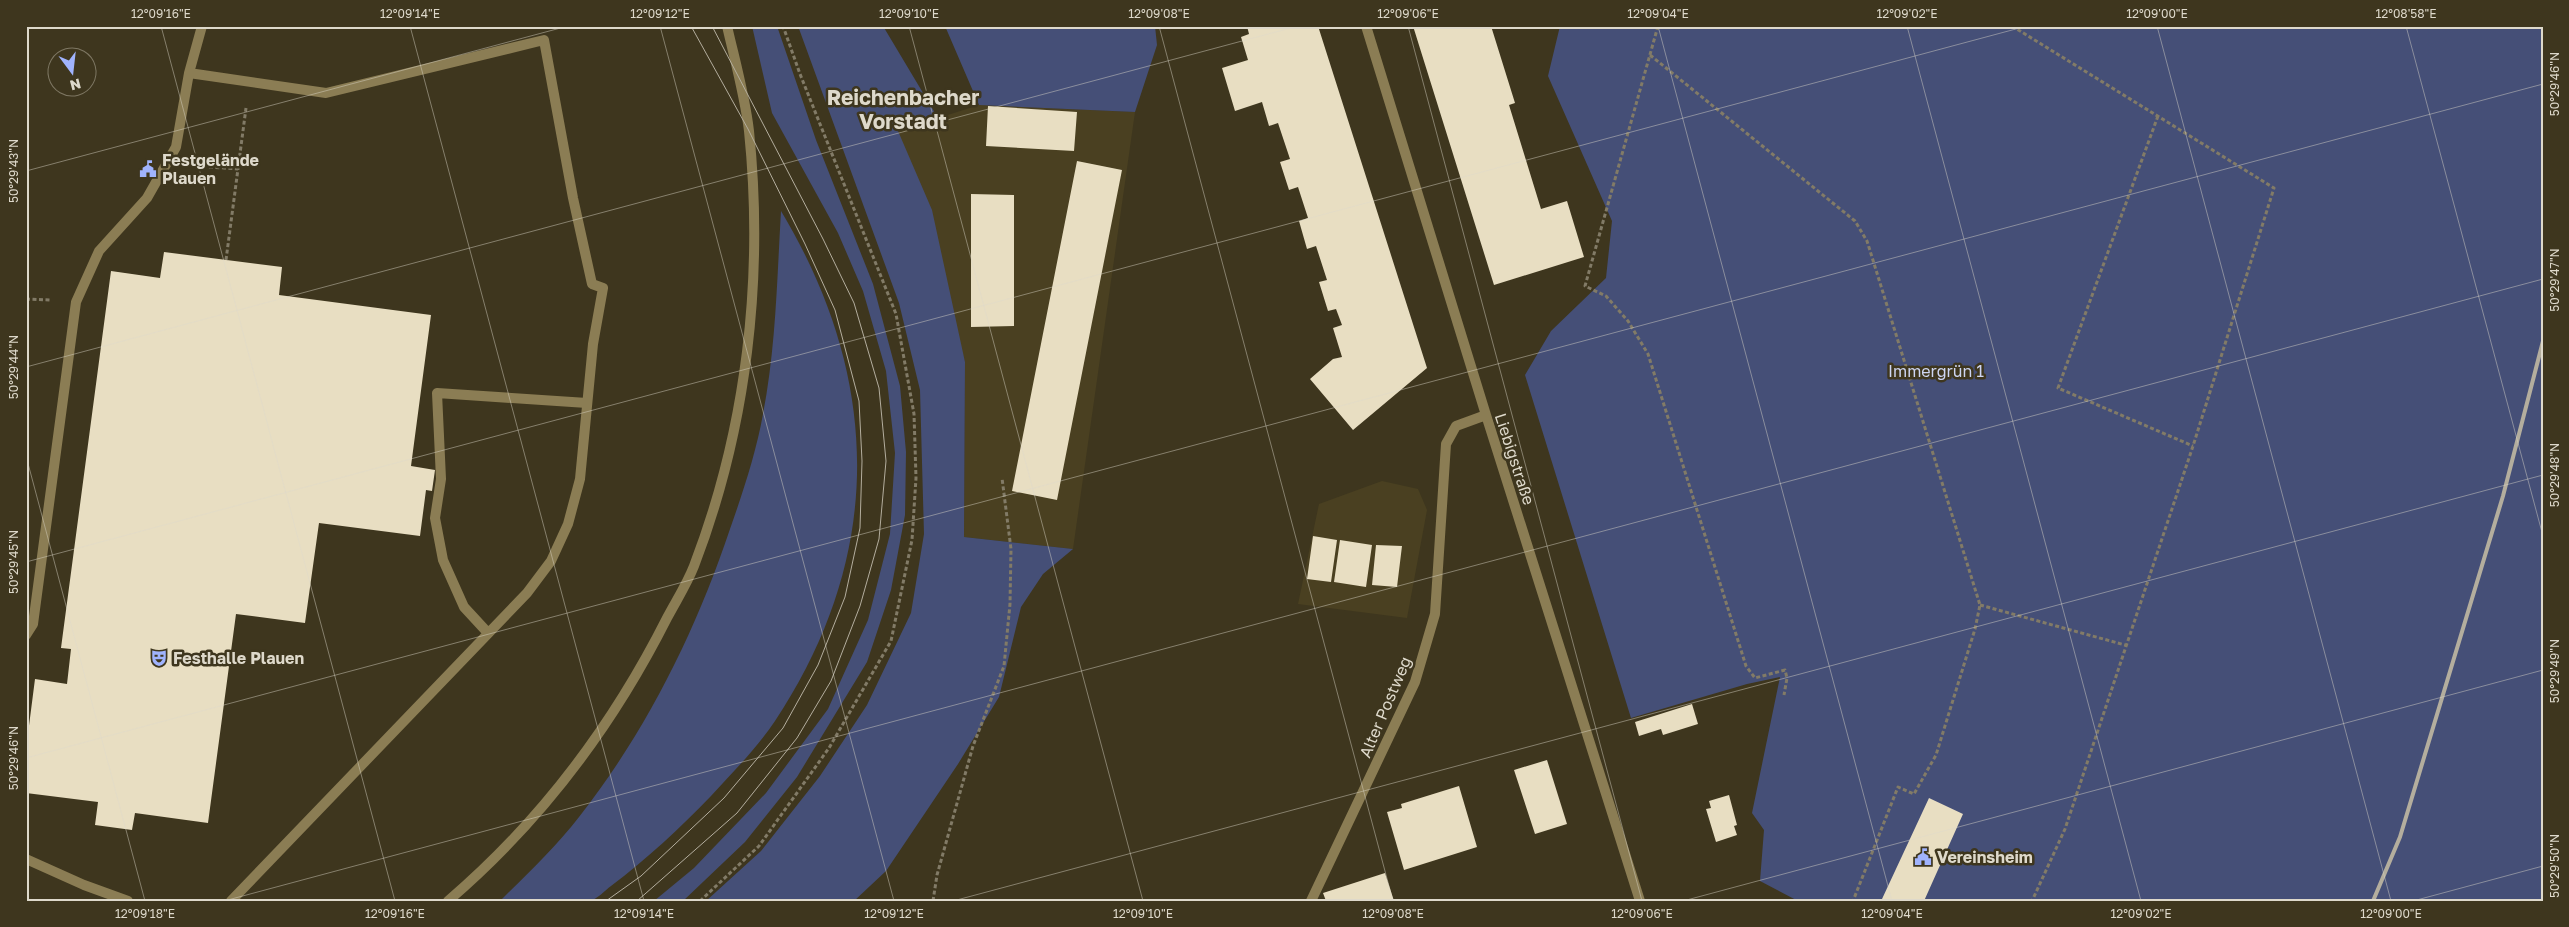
<svg xmlns="http://www.w3.org/2000/svg" width="2569" height="927" viewBox="0 0 2569 927" font-family="'Golos Text',sans-serif">
<style>
.built{fill:#4a4021}
.green{fill:#454f77}
.building{fill:#e8dec2}
.lines{fill:none;stroke-linecap:round;stroke-linejoin:round}
.path{stroke:#827b67;stroke-width:3;stroke-dasharray:4 2.5;stroke-linecap:butt}
.service{stroke:#8b7d54;stroke-width:10}
.minor{stroke:#8b7d54;stroke-width:10}
.tertiary{stroke:#8b7d54;stroke-width:10}
.tram{stroke:#b4ae9e;stroke-width:1}
.rail{stroke:#b4ae9e;stroke-width:4}
.ticks{fill:none;stroke:#ded9cb;stroke-width:1;stroke-opacity:0.45}
.labels{text-anchor:middle;stroke-width:5;stroke-linejoin:round;paint-order:stroke}
.poi-label{font-size:16px;font-weight:bold;fill:#ded9cb;stroke:#3e361e;text-anchor:start}
.park-label{font-size:16px;fill:#ced6f3;stroke:#3e361e}
.street-label{font-size:16px;fill:#ded9cb;stroke:#3e361e}
.district-label{font-size:21px;font-weight:bold;fill:#ded9cb;stroke:#3e361e}
.neatline{fill:none;stroke:#ded9cb;stroke-width:2}
.ticks-label{font-size:12px;text-anchor:middle;fill:#ded9cb}
</style>
<rect width="100%" height="100%" fill="#3e361e"/>
<path class="built" d="M979 105 1135 112 1073 549 964 537 965 362 898 131Z
M1382 481 1418 489 1427 510 1407 618 1298 604 1319 504Z"/>
<path class="green" d="M752 26H777L816 140 873 284 900 386 906 452 905 515 891 590 867 662 797 777 745 842 683 901H654L694 868 766 793 828 709 868 620 890 534 895 453 886 371 863 291 838 233 772 113Z
M798 26H883L938 118 898 131 932 210 965 362 964 537 1073 549 1043 574 1021 607 999 697 958 764 886 871 854 901H706L761 851 820 776 867 705 911 613 924 534 920 390 899 303Z
M945 26H1155L1157 45 1135 112 979 105Z
M1560 26H2543V901H1798L1760 881 1764 830 1752 813 1780 677 1747 684 1631 718 1525 375 1551 331 1606 278 1612 221 1548 76Z
M781 211C882 379 885 555 775 721 757 748 733 772 711 796 680 828 647 859 611 886 605 890 597 900 589 901 581 902 571 901 563 901 542 901 521 901 500 901 527 874 556 847 579 817 647 730 695 633 730 529 743 492 756 453 763 414 776 347 777 278 781 211Z"/>
<path class="building" d="M1247 26H1318L1427 368 1353 430 1310 379 1333 359 1342 357 1333 328 1342 325 1336 309 1328 311 1319 282 1327 280 1316 246 1307 249 1299 221 1308 218 1298 187 1289 190 1280 162 1290 159 1278 123 1269 126 1262 102 1235 111 1222 68 1248 60 1241 37 1249 34Z
M1413 26H1491L1515 103 1509 105 1541 209 1567 201 1584 257 1494 285Z
M988 106 1077 112 1074 151 986 146Z
M1077 161 1122 170 1057 500 1012 491Z
M971 194 1014 195V326L971 327Z
M164 252 282 267 279 295 431 315 411 466 435 470 432 491 426 490 420 536 319 523 305 623 236 614 208 823 135 813 132 830 95 825 98 802 26 793V749L35 679 67 684 71 649 61 648 111 271 160 278Z
M1313 536 1337 540 1331 582 1307 579Z
M1340 540 1372 545 1366 587 1334 582Z
M1376 545 1402 546 1397 587 1372 585Z
M1692 704 1698 724 1663 735 1661 729 1639 736 1635 722Z
M1547 760 1567 824 1535 834 1514 770Z
M1459 786 1477 847 1404 870 1387 812 1402 808 1401 804Z
M1729 795 1737 825 1734 826 1737 835 1716 842 1706 809 1711 808 1709 801Z
M1929 798 1963 814 1924 901H1885L1882 899Z
M1385 873 1394 901H1326L1323 893Z"/>
<g class="lines">
<path class="path" d="M1658 26 1585 286 1606 296 1628 321 1648 354 1746 666 1755 678 1785 670 1787 678 1784 695
M2012 26 2274 188 2193 446 2065 829 2032 901
M1650 55 1855 221 1867 241 1980 605 1975 629 1936 755 1914 794 1898 787 1853 901
M2158 116 2058 388 2193 446
M196 166 238 169
M226 260 246 108
M26 299 51 300
M1980 605 2125 645
M700 901 759 846 829 748 891 641 912 540 916 478 914 414 896 314 800 74 783 26
M933 901 937 875 973 746 1004 666 1010 604 1011 549 1002 478"/>
<path class="service" d="M189 73 326 93 544 40 573 198 592 284 603 288 593 344 580 479 568 524 551 561 527 593 231 901
M488 633 464 607 443 560 435 518 441 479 437 393 587 403
M26 635 33 624 76 302 99 251 147 198 176 147 189 73 202 26
M26 859 84 885 128 901"/>
<path class="minor" d="M1366 26 1486 415 1640 901
M1311 901 1415 682 1435 614 1446 444 1456 426 1486 415"/>
<path class="tertiary" d="M448 901C539 823 613 725 667 618 676 601 687 584 694 566 747 428 764 278 749 131 745 96 735 61 727 26"/>
<path class="tram" d="M606 901 641 876 724 798 783 728 818 665 845 597 860 528 862 461 859 401 835 310 805 244 748 129 691 26
M637 901 737 813 797 738 831 681 860 606 879 539 886 461 879 388 854 303 823 239 712 26"/>
<path class="rail" d="M2373 901 2400 837 2503 496 2543 341"/>
</g>
<path class="ticks" d="M161 26 395 901M410 26 644 901M660 26 894 901M909 26 1143 901M1159 26 1393 901M1408 26 1642 901M1658 26 1892 901M1907 26 2141 901M2157 26 2391 901M2406 26 2543 536M26 171 568 26M26 367 1298 26M26 456 145 901M26 562 2027 26M26 758 2543 84M224 901 2543 279M953 901 2543 475M1683 901 2543 670M2413 901 2543 866"/>
<defs>
<g id="civic-bare" transform="scale(1.35)"><path d="M-.6-6.5H3V-4.5H.6V-3L4-1V1h2V6H-6V1h2V-1L-.6-3ZM-1.2 2.5V6h2.4V2.5Z" fill="#a0b3fd" stroke="#3e361e" stroke-width="2.5" paint-order="stroke"/></g>
<g id="theatre-bare" transform="scale(1.35)"><path d="M-5-5.5Q0-4 5-5.5V0Q5 5 0 6Q-5 5-5 0ZM-3.3-2.5H-1v1.5H-3.3ZM1-2.5H3.3v1.5H1ZM-2.8 1Q0 5.5 2.8 1Z" fill="#a0b3fd" stroke="#3e361e" stroke-width="2.5" paint-order="stroke"/></g>
</defs>
<g fill-rule="evenodd">
<use href="#civic-bare" x="148" y="169"/>
<use href="#theatre-bare" x="159" y="658"/>
<use href="#civic-bare" x="1923" y="857"/>
</g>
<g class="labels">
<g class="poi-label">
<text x="162" y="166">Festgelände<tspan x="162" dy="18">Plauen</tspan></text>
<text x="173" y="664">Festhalle Plauen</text>
<text x="1937" y="863">Vereinsheim</text>
</g>
<g class="park-label">
<text x="1936" y="377">Immergrün 1</text>
</g>
<g class="street-label">
<text transform="translate(1515 459) rotate(72)" y="6">Liebigstraße</text>
<text transform="translate(1385 707) rotate(-67)" y="6">Alter Postweg</text>
</g>
<g class="district-label">
<text x="903" y="105">Reichenbacher<tspan x="903" dy="24">Vorstadt</tspan></text>
</g>
</g>
<rect width="2569" height="927" fill="none" stroke="#3e361e" stroke-width="55"/>
<g transform="translate(72 72) rotate(165)"><circle r="24" fill="#3e361e" stroke="#7e7763"/>
<path d="M0-4L9 19L0 12L-9 19Z" fill="#a0b3fd"/>
<text y="-8" font-size="14" font-weight="bold" text-anchor="middle" fill="#ded9cb">N</text>
</g>
<rect x="28" y="28" width="2514" height="872" class="neatline"/>
<g class="ticks-label">
<text x="161" y="18">12°09'16"E</text>
<text x="410" y="18">12°09'14"E</text>
<text x="660" y="18">12°09'12"E</text>
<text x="909" y="18">12°09'10"E</text>
<text x="1159" y="18">12°09'08"E</text>
<text x="1408" y="18">12°09'06"E</text>
<text x="1658" y="18">12°09'04"E</text>
<text x="1907" y="18">12°09'02"E</text>
<text x="2157" y="18">12°09'00"E</text>
<text x="2406" y="18">12°08'58"E</text>
<text transform="translate(2555 84) rotate(-90)" y="4">50°29'46"N</text>
<text transform="translate(14 171) rotate(-90)" y="4">50°29'43"N</text>
<text transform="translate(2555 280) rotate(-90)" y="4">50°29'47"N</text>
<text transform="translate(14 367) rotate(-90)" y="4">50°29'44"N</text>
<text transform="translate(2555 475) rotate(-90)" y="4">50°29'48"N</text>
<text transform="translate(14 562) rotate(-90)" y="4">50°29'45"N</text>
<text transform="translate(2555 671) rotate(-90)" y="4">50°29'49"N</text>
<text transform="translate(14 758) rotate(-90)" y="4">50°29'46"N</text>
<text transform="translate(2555 866) rotate(-90)" y="4">50°29'50"N</text>
<text x="145" y="918">12°09'18"E</text>
<text x="395" y="918">12°09'16"E</text>
<text x="644" y="918">12°09'14"E</text>
<text x="894" y="918">12°09'12"E</text>
<text x="1143" y="918">12°09'10"E</text>
<text x="1393" y="918">12°09'08"E</text>
<text x="1642" y="918">12°09'06"E</text>
<text x="1892" y="918">12°09'04"E</text>
<text x="2141" y="918">12°09'02"E</text>
<text x="2391" y="918">12°09'00"E</text>
</g>
</svg>
